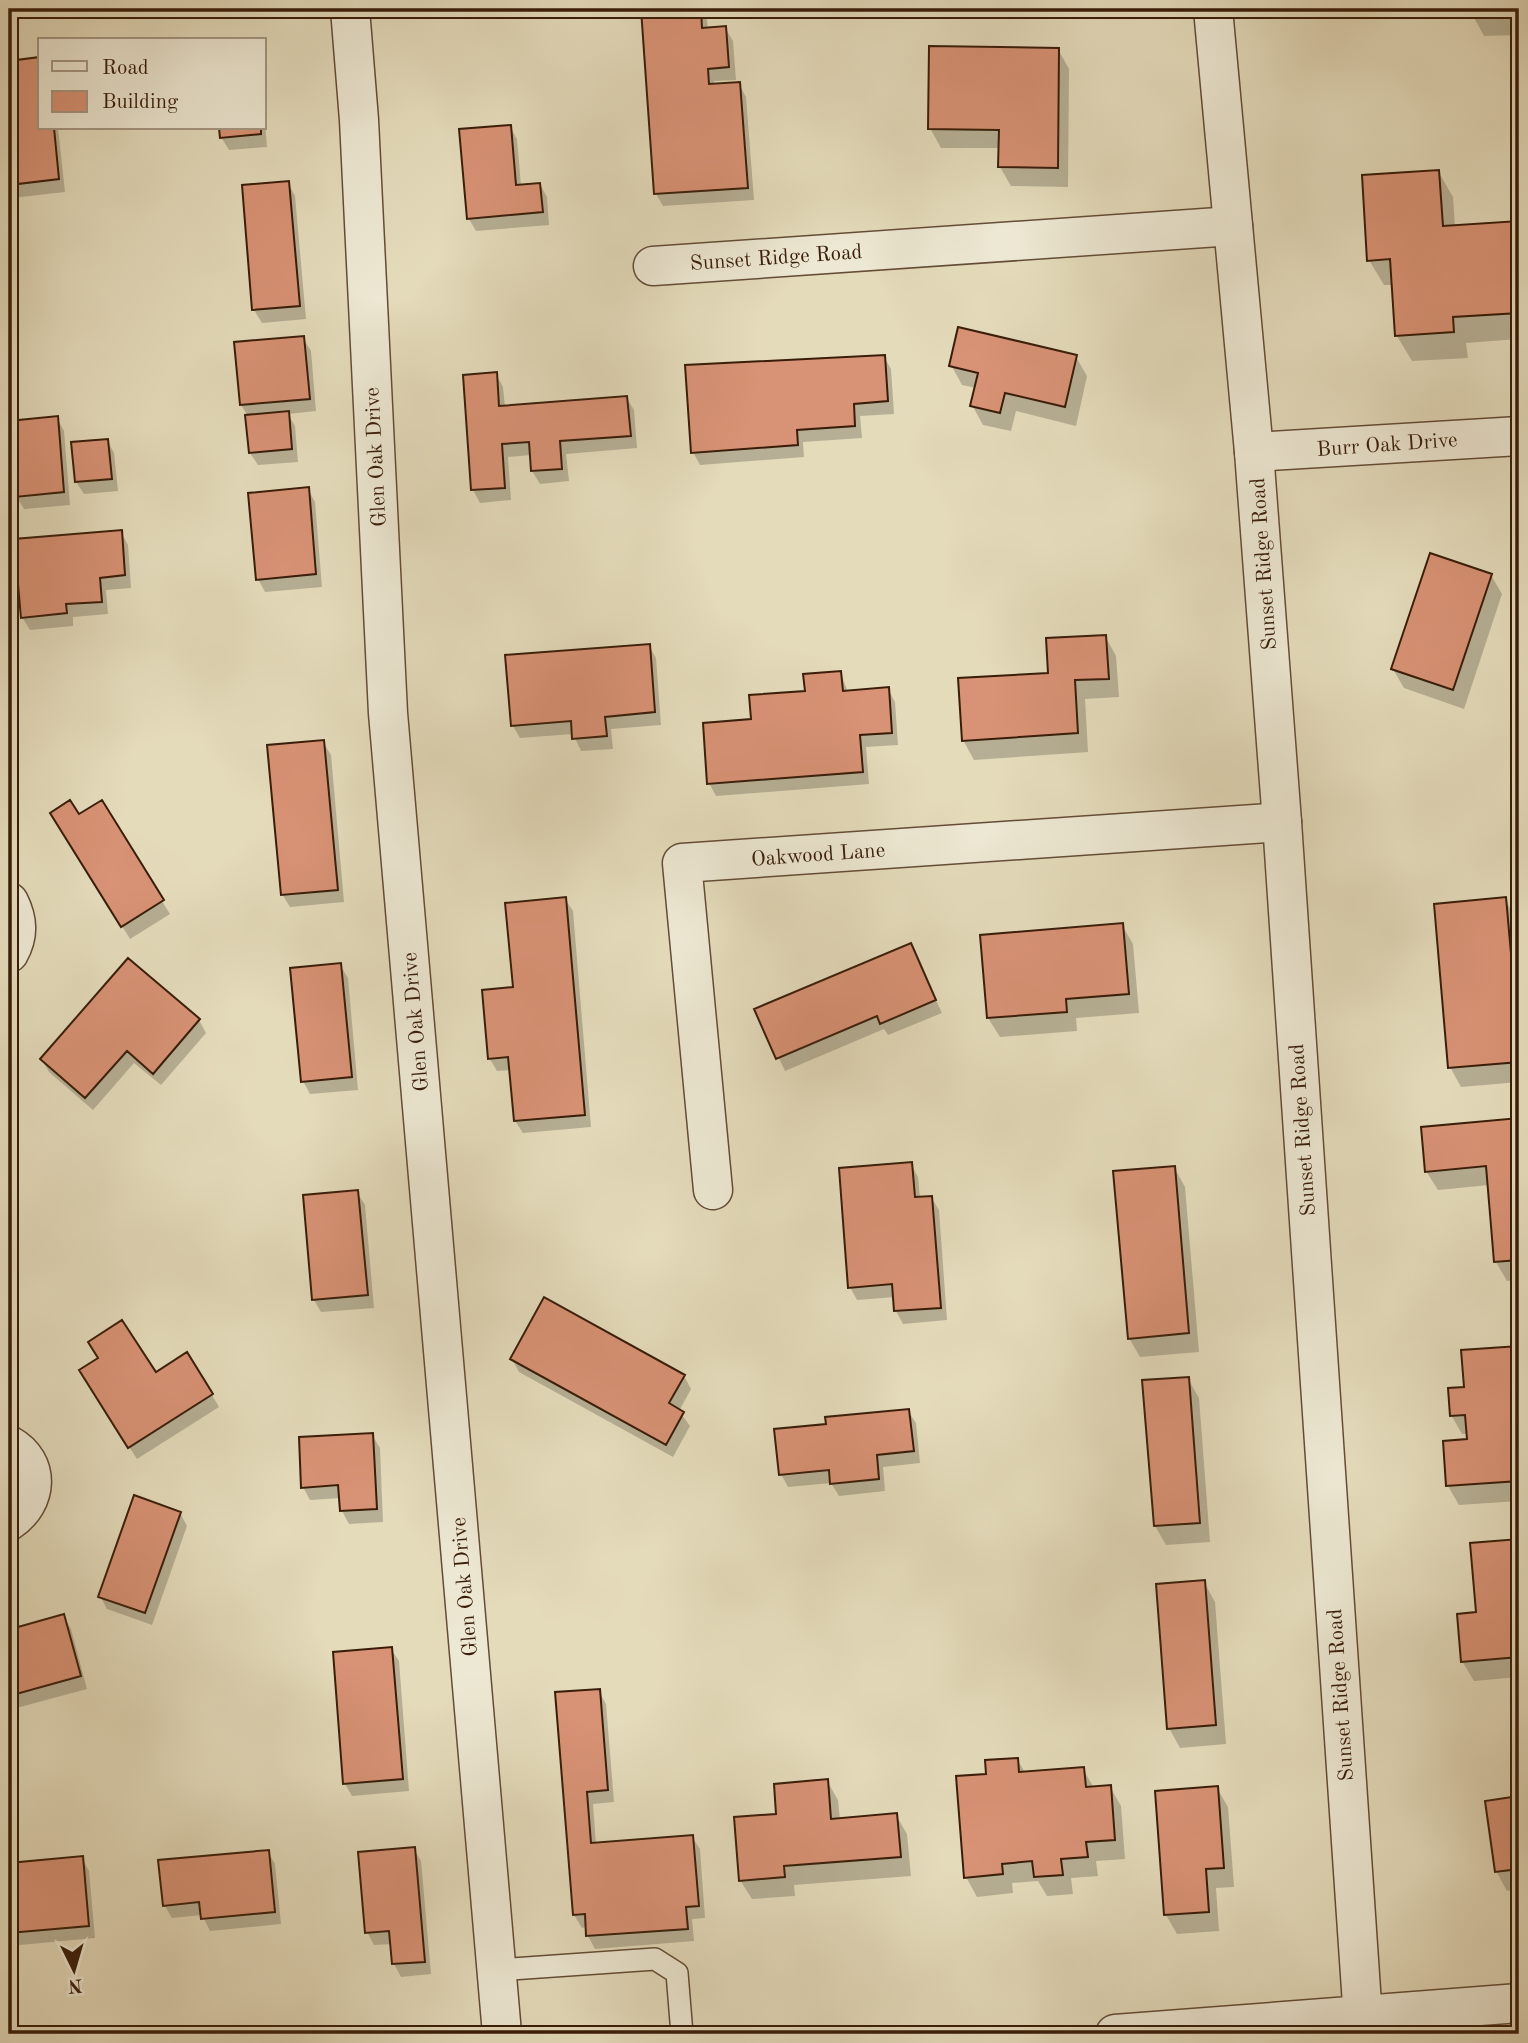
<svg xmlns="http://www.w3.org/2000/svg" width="1528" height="2043" viewBox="0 0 1528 2043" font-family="'Old Standard TT',serif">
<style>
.shadow{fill:#0003}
.building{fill:#d89275;stroke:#391d09;stroke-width:2}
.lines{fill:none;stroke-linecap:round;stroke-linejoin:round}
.service-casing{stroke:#644c36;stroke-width:24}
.minor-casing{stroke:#644c36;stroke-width:41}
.tertiary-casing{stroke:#644c36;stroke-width:41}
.service{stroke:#ede8d3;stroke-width:21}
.minor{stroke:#ede8d3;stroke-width:38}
.tertiary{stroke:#ede8d3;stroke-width:38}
.labels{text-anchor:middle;stroke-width:5;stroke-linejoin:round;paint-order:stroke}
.street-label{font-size:21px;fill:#391d09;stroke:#ede8d3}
</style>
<rect width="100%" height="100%" fill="#e4dbbb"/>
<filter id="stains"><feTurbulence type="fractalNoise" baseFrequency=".00286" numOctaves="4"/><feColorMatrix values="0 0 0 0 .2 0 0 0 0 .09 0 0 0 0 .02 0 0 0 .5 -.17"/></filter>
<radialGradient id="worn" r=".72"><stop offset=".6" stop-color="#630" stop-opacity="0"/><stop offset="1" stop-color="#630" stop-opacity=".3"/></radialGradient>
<path class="shadow" d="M700 9 707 20 708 29 725 28 733 41 736 80 714 81V86L739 84 746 97 754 200 663 206 656 194 643 11Z
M1473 9H1519V35L1484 36 1473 16Z
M1058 49 1069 69 1068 187 1011 186 1000 167V148H941L930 128Z
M40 59V128H58L65 192 12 198 9 192V63Z
M264 110 267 147 229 150 221 137V128H264Z
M510 127 517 139 521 186 540 184 547 197 549 225 476 231 469 219Z
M1438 171 1453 197 1455 227 1519 223V339L1466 343 1468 358 1412 361 1397 336 1394 285H1384L1369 260Z
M288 183 295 196 306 319 262 323 254 310 243 187Z
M303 338 311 351 316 411 288 414 295 426 298 462 258 465 250 453 248 416 241 405Z
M884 357 891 369 894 414 860 416 862 438 803 442 804 457 700 465 693 452Z
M1076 357 1087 376 1076 426 1016 411 1011 431 983 425 972 405 976 388 962 385 951 365Z
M496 374 503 387 505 407 626 397 634 410 637 448 566 454 569 481 540 484 532 471 531 455 508 457 511 500 480 503 473 490 464 376Z
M57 418 64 431 70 505 24 509 16 496Z
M107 440 114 453 118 491 84 494 76 482Z
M308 489 315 502 322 587 265 592 258 579Z
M121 532 128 545 131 588 106 590 108 614 73 617V626L30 630 22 617Z
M1491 575 1502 594 1464 709 1404 688 1393 669Z
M1105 636 1116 656 1119 697 1085 699 1088 752 974 760 963 740Z
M649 646 656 658 661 725 611 729 613 749 581 751 573 734 520 738 513 726Z
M840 672 848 692 888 689 895 702 898 745 866 747 869 784 716 796 709 783 753 721Z
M323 742 331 755 344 902 290 907 282 894Z
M9 755 13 808H9Z
M101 803 170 914 130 939 60 826Z
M565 899 573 911 591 1127 523 1133 515 1121 511 1070 497 1071 490 1059 515 989Z
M1505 899 1516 919 1519 951V1082L1461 1087 1450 1067Z
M1122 925 1133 944 1139 1013 1076 1018 1077 1031 1000 1037 988 1018Z
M910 945 942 1013 888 1035 884 1029 785 1071 756 1010Z
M340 965 348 978 358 1090 310 1094 303 1081Z
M199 1020 206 1033 161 1085 134 1063 93 1110 49 1072 42 1060Z
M1519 1120V1280L1507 1281 1496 1262 1489 1185 1438 1190 1426 1171 1423 1128Z
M911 1164 918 1177 920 1198 931 1197 939 1210 947 1320 903 1324 896 1311 895 1297 857 1300 850 1287Z
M1174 1167 1185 1187 1199 1352 1140 1357 1129 1338Z
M357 1192 365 1205 374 1308 321 1312 314 1300Z
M9 1257 13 1313H9Z
M1519 1348V1501L1459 1505 1448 1486 1469 1441V1434H1462L1451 1415 1466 1389 1463 1352Z
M512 1359 684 1376 691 1389 679 1411 690 1426 673 1457 519 1372Z
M155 1374 212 1395 219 1407 137 1459 88 1383Z
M1188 1379 1199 1398 1210 1542 1166 1545 1155 1526Z
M908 1411 916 1423 920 1463 883 1467 885 1491 839 1496 831 1483 788 1487 781 1474 828 1425Z
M372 1435 380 1448 383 1522 349 1524 342 1511 341 1498 310 1500 303 1487Z
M180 1513 187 1526 152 1625 107 1609 100 1596Z
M1519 1541V1677L1474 1681 1462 1661 1478 1614 1472 1545Z
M1204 1582 1215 1602 1226 1744 1180 1748 1169 1728Z
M12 1609 21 1628 63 1616 71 1629 87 1689 9 1710V1610Z
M391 1649 399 1661 409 1791 352 1796 345 1784Z
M599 1691 606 1704 614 1802 593 1804 596 1844 692 1837 700 1849 705 1918 692 1919 694 1941 595 1949 588 1936 587 1927 582 1928 574 1915 556 1694Z
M1017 1759 1026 1774 1083 1769 1094 1788 1110 1787 1121 1806 1125 1859 1096 1861 1098 1876 1071 1878 1073 1894 1047 1896 1038 1881 1012 1883 1013 1893 977 1897 966 1877 988 1776Z
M827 1781 838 1800 840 1820 896 1815 907 1834 911 1876 794 1885 795 1896 752 1899 740 1880 778 1816Z
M1217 1788 1228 1807 1234 1887 1216 1888 1219 1931 1177 1934 1166 1915Z
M1519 1798V1889L1507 1891 1496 1871 1487 1802Z
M414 1849 421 1861 431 1974 401 1977 394 1964 392 1944 374 1945 367 1932Z
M268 1852 275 1864 281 1924 210 1931 202 1915 172 1918 165 1906Z
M82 1858 89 1871 95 1938 9 1946V1864Z"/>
<path class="building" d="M641 9H701L702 28 726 26 729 67 708 69 709 84 740 82 748 188 654 194Z
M1471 9H1519V15L1471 17Z
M929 46 1059 48 1058 168 998 167 999 130 928 129Z
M40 57V128H54L59 179 9 185V61Z
M511 125 516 185 540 183 543 212 467 219 459 129Z
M219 128H261V134L220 138Z
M1439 170 1443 226 1519 221V313L1453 317 1454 332 1395 336 1390 259 1367 261 1362 175Z
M289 181 300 306 252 310 242 185Z
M958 327 1077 355 1065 407 1005 393 1000 413 970 406 978 373 949 366Z
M304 336 310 399 240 405 234 342Z
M885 355 888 401 854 404 855 426 797 430 798 445 691 453 685 365Z
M497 372 499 406 627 396 631 436 560 441 562 469 531 471 529 442 502 444 505 488 471 490 463 375Z
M289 411 292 449 249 453 245 415Z
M58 416 64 492 15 497 9 421Z
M108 439 112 479 75 482 71 442Z
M309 487 316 574 256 580 248 493Z
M122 530 125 575 100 578 102 602 66 604 67 613 21 618 14 539Z
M1430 553 1492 574 1453 690 1391 669Z
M1106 635 1109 679 1075 680 1078 733 962 741 958 678 1048 673 1046 638Z
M650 644 655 712 605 717 607 736 572 739 571 721 511 726 505 655Z
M841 671 843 691 889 687 892 733 860 735 863 772 707 784 703 723 751 719 749 695 805 691 803 674Z
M324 740 338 890 281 895 267 745Z
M70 800 79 814 102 800 164 900 121 927 50 813Z
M566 897 585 1115 514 1121 508 1057 488 1059 482 990 513 987 505 903Z
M1506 897 1515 999H1519V1062L1448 1068 1434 904Z
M1123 923 1129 994 1066 999 1067 1012 987 1018 980 935Z
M911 943 936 1000 880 1024 877 1016 776 1059 754 1009Z
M128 958 200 1019 153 1074 127 1051 85 1098 40 1059Z
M341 963 352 1077 301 1082 290 968Z
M1519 1118V1260L1494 1262 1486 1166 1425 1172 1421 1127Z
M912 1162 915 1197 932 1196 941 1308 894 1311 892 1284 848 1288 839 1168Z
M1175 1166 1189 1333 1128 1339 1113 1171Z
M358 1190 368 1295 312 1300 303 1195Z
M544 1297 685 1375 669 1403 684 1412 666 1445 510 1359Z
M122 1320 156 1372 187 1352 213 1394 128 1448 79 1370 98 1358 88 1342Z
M1519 1346V1481L1446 1486 1443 1441 1467 1439 1465 1415 1450 1416 1448 1388 1464 1387 1461 1350Z
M1189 1377 1200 1523 1154 1526 1142 1380Z
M909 1409 914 1451 877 1455 879 1479 830 1484 829 1470 779 1475 774 1429 826 1424 825 1417Z
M373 1433 377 1509 340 1511 338 1485 301 1488 299 1437Z
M134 1495 181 1512 145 1613 98 1597Z
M1519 1539V1657L1461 1662 1457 1614 1476 1612 1470 1543Z
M1205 1580 1216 1725 1167 1729 1156 1584Z
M13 1607 18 1627 64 1614 81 1676 9 1696V1609Z
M392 1647 403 1779 343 1784 333 1652Z
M600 1689 608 1790 587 1792 591 1843 693 1835 699 1906 686 1907 688 1929 586 1936 585 1914 573 1915 555 1692Z
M1018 1758 1019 1772 1084 1767 1086 1787 1111 1785 1115 1840 1086 1842 1088 1857 1061 1859 1063 1875 1034 1877 1032 1861 1002 1864 1003 1874 964 1878 956 1776 986 1774 985 1760Z
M828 1779 831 1819 897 1813 901 1857 784 1866 785 1877 739 1881 734 1817 776 1814 774 1784Z
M1218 1786 1224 1868 1206 1869 1209 1912 1164 1915 1155 1791Z
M1519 1796V1869L1495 1872 1485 1801Z
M415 1847 425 1962 392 1964 389 1931 365 1933 358 1852Z
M269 1850 275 1912 201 1919 199 1902 163 1906 158 1860Z
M83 1856 89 1926 9 1933V1863Z"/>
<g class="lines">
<g class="service-casing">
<path id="service" d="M497 1970 655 1959 677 1973 682 2034"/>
</g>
<g class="minor-casing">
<path id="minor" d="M350 9 359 120 388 713 502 2034
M653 266 1233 226
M1254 452 1519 436
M9 902C18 920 19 935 9 953
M713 1190 682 863 1282 822
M9 1445C41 1463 38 1502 9 1521"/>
</g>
<g class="tertiary-casing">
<path id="tertiary" d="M1213 9 1254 452 1282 822 1364 2034
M1115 2034 1519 2003"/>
</g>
<use href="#service" class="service"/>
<use href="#minor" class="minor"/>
<use href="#tertiary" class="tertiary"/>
</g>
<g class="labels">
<g class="street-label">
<text transform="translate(776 257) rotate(-4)" y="7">Sunset Ridge Road</text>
<text transform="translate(1387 444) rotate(-4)" y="7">Burr Oak Drive</text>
<text transform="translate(375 457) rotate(-93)" y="7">Glen Oak Drive</text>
<text transform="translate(1263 564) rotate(-94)" y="7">Sunset Ridge Road</text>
<text transform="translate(818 854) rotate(-4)" y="7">Oakwood Lane</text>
<text transform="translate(415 1022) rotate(-95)" y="7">Glen Oak Drive</text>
<text transform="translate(1302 1130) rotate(-94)" y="7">Sunset Ridge Road</text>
<text transform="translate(464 1587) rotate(-95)" y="7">Glen Oak Drive</text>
<text transform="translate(1340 1695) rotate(-94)" y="7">Sunset Ridge Road</text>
</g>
</g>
<rect width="1528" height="2043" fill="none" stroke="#e4dbbb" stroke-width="35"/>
<rect x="10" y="10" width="1507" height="2022" fill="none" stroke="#391d09" stroke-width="3.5"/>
<rect x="18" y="18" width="1493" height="2008" fill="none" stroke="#391d09" stroke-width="2"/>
<rect x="38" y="38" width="228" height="91" fill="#ede8d3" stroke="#a59782" stroke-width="2"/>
<rect x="52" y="61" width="35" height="10" fill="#ede8d3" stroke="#a59782" stroke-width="2"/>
<text x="102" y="74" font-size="21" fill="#391d09">Road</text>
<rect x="52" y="91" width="35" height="21" fill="#d89275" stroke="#a59782" stroke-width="2"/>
<text x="102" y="108" font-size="21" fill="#391d09">Building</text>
<g transform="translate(74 1970) rotate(175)" stroke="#ede8d3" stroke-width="5" paint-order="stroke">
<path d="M0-5L12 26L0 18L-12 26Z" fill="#391d09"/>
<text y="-10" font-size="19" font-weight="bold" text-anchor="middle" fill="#391d09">N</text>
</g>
<rect width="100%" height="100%" filter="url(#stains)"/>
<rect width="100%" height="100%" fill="url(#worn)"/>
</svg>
